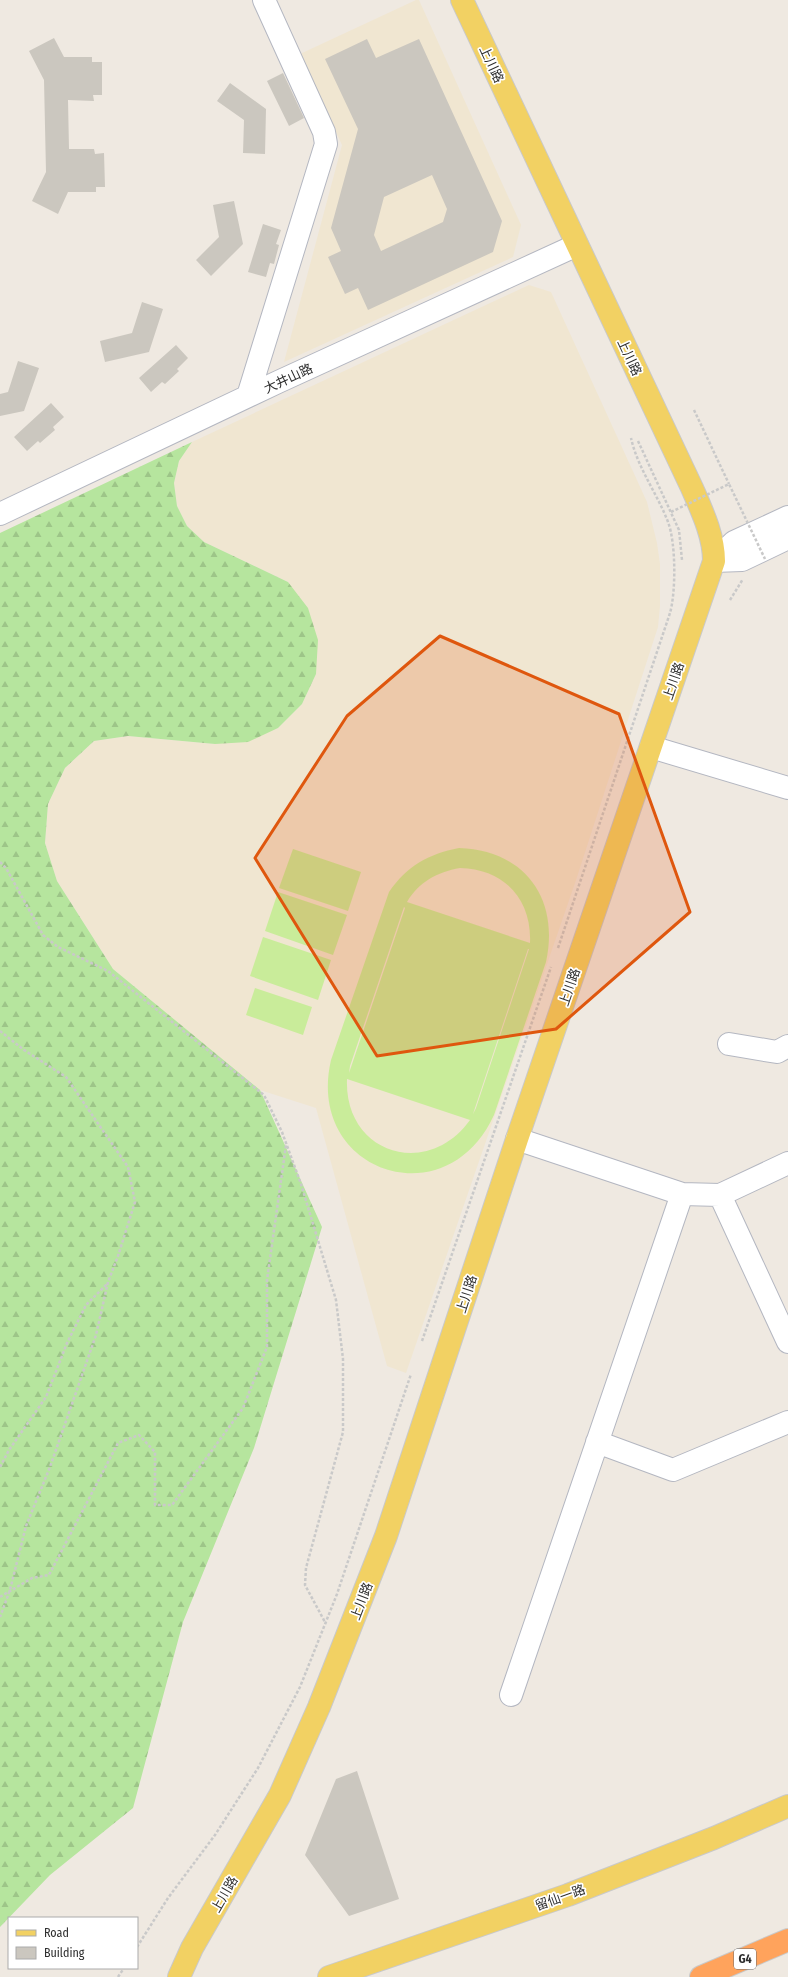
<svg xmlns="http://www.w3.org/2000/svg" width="788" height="1977" viewBox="0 0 788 1977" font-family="'Fira Sans Condensed','Noto Sans SC',sans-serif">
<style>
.education{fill:#f0e6d1}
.forest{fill:url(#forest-firs)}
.pitch{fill:#c9ec9a;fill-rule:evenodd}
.building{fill:#cbc7bf;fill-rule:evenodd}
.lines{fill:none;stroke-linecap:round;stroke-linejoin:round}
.minor-casing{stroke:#b4b7c1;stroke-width:24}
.major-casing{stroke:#c9c9c9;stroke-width:24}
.highway-casing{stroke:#c9c9c9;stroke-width:24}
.path{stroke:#c9c9c9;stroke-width:2.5;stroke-dasharray:3 2;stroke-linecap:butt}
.minor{stroke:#fff;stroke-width:22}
.major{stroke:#f2d163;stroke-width:22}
.highway{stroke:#ffa35c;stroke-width:22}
.path-bridge{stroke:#c9c9c9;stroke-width:2.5;stroke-dasharray:3 2;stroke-linecap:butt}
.marked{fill:#df570e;fill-opacity:0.2;stroke:#df570e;stroke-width:3;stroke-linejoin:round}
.labels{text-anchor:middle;stroke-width:3.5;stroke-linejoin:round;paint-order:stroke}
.shield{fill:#fff;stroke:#6d6d6d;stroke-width:1}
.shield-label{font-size:12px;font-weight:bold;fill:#2e2e2e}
.street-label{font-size:13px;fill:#2e2e2e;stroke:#fff}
</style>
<defs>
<pattern id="forest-firs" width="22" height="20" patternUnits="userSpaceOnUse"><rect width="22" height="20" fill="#b6e59e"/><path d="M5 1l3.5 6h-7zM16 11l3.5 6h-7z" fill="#9dc588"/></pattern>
</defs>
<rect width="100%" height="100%" fill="#efe9e1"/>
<path class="education" d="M416 0H419L521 225 513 257 284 362 342 145 300 54Z
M529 285 551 292 647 502 657 543 660 564V606L658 627 576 880 406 1373 387 1366 316 1108 260 1090 113 969 57 881 45 843 48 804 65 768 94 741 128 736 215 744 278 728 302 704 316 674 288 582 204 542 187 526 177 506 174 483 179 461 192 442Z"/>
<path class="forest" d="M192 442 179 461 174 483 177 506 187 526 204 542 288 582 308 608 318 640 316 674 302 704 278 728 248 742 215 744 128 736 94 741 65 768 48 804 45 843 57 881 113 969 260 1090 322 1227 254 1448 183 1622 133 1808 50 1875 0 1927V533Z"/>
<path class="pitch" d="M459 848C524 850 560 898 546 962L494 1115C446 1220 305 1172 331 1060L389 892C407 866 428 854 459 848ZM460 868C504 869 532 899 530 943L407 902C419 882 437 872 460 868ZM404 907 405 908 349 1073 350 1066ZM529 949 476 1108 473 1114 528 949ZM347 1079 470 1120C427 1180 344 1153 347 1079Z
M293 849 361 872 348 911 279 888Z
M278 892 347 915 333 955 265 931Z
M263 937 331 960 318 1000 250 976Z
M255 988 312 1007 303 1035 246 1015Z"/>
<path class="building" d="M54 38 64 57H92V62H102V95H93L94 101 68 100 69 149H94L95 154 104 153 105 187H96V192H68L58 214 32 201 46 172 44 80 29 51Z
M367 39 376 58 419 39 502 221 493 252 368 310 358 288 345 294 328 257 341 251 331 228 358 129 325 59ZM432 175 447 209 443 222 381 251 374 235 384 197Z
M283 73 304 118 289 126 267 81Z
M230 83 266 109 265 154 243 153 244 120 217 101Z
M234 201 243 244 211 276 196 260 219 237 213 205Z
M263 224 281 230 276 244 279 245 274 264 270 263 266 277 248 272Z
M142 302 163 309 149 352 105 362 100 341 132 333Z
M176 345 188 358 177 369 179 371 165 384 162 382 151 392 139 378Z
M18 361 39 368 24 411 0 416V394L8 392Z
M51 403 64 417 53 427 55 430 40 443 38 441 27 451 14 437Z
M357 1771 399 1899 349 1916 305 1855 336 1779Z"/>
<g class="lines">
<g class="minor-casing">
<path id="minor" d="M248 396 326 144 324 132 264 0
M0 514 278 382 577 245
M714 561 734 542 788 517
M714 561 742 560 788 538
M651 747 788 788
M729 1044 777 1052 788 1046
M517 1139 682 1194 720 1195 788 1163
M720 1195 788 1342
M597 1442 673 1470 788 1422
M511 1695 682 1194"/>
</g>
<g class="major-casing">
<path id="major" d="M179 1977 192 1948 280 1795 319 1707 386 1536 517 1139 714 561C714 536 702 511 692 488L462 0
M329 1977 568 1895 714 1838 788 1806"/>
</g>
<g class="highway-casing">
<path id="highway" d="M701 1977 788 1940"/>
</g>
<path class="path" d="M694 410 729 484
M638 441 679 530 682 560
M730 600 743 579
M0 862 6 868 43 935 58 947 108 971 264 1095 282 1132 301 1184 336 1300 343 1359V1432L306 1568 305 1585 326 1624
M558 948 670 613C676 592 676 543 668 522 657 493 638 469 631 438
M0 1031 24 1050 66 1077 128 1167 135 1202 118 1256 108 1282 96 1335 50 1467 26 1526 10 1590 0 1617
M422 1341 551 967
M0 1467 9 1450 46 1397 67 1343 86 1305 108 1283
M0 1597 32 1578 49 1575 118 1443 139 1435 155 1452V1505H172L243 1408 267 1347V1280L286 1145
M137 1947 168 1898 215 1835 258 1768 300 1687 337 1594 411 1374
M118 1977 124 1968"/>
<use href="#minor" class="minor"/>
<use href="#major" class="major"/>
<use href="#highway" class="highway"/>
<path class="path-bridge" d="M671 512 729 484 765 559"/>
</g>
<path class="marked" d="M440 636 619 714 690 912 556 1029 377 1056 255 858 347 716Z"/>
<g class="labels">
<rect class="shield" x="734" y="1949" width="22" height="20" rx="3"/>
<g class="shield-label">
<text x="745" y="1963">G4</text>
</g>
<g class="street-label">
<text transform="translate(492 64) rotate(65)" y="5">上川路</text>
<text transform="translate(630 357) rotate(65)" y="5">上川路</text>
<text transform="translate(288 378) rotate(-25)" y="5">大井山路</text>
<text transform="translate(673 681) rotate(-71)" y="5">上川路</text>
<text transform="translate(569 987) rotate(-71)" y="5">上川路</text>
<text transform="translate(466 1294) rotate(-72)" y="5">上川路</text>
<text transform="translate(361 1601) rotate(-69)" y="5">上川路</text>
<text transform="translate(224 1894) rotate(-60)" y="5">上川路</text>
<text transform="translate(560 1897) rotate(-20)" y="5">留仙一路</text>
</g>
</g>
<rect x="8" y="1917" width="130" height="52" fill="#ffffff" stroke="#ababab"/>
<rect x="16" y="1930" width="20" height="6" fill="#f2d163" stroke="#ababab"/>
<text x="44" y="1937" font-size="12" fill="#2e2e2e">Road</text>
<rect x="16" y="1947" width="20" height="12" fill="#cbc7bf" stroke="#ababab"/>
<text x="44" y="1957" font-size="12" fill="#2e2e2e">Building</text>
</svg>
